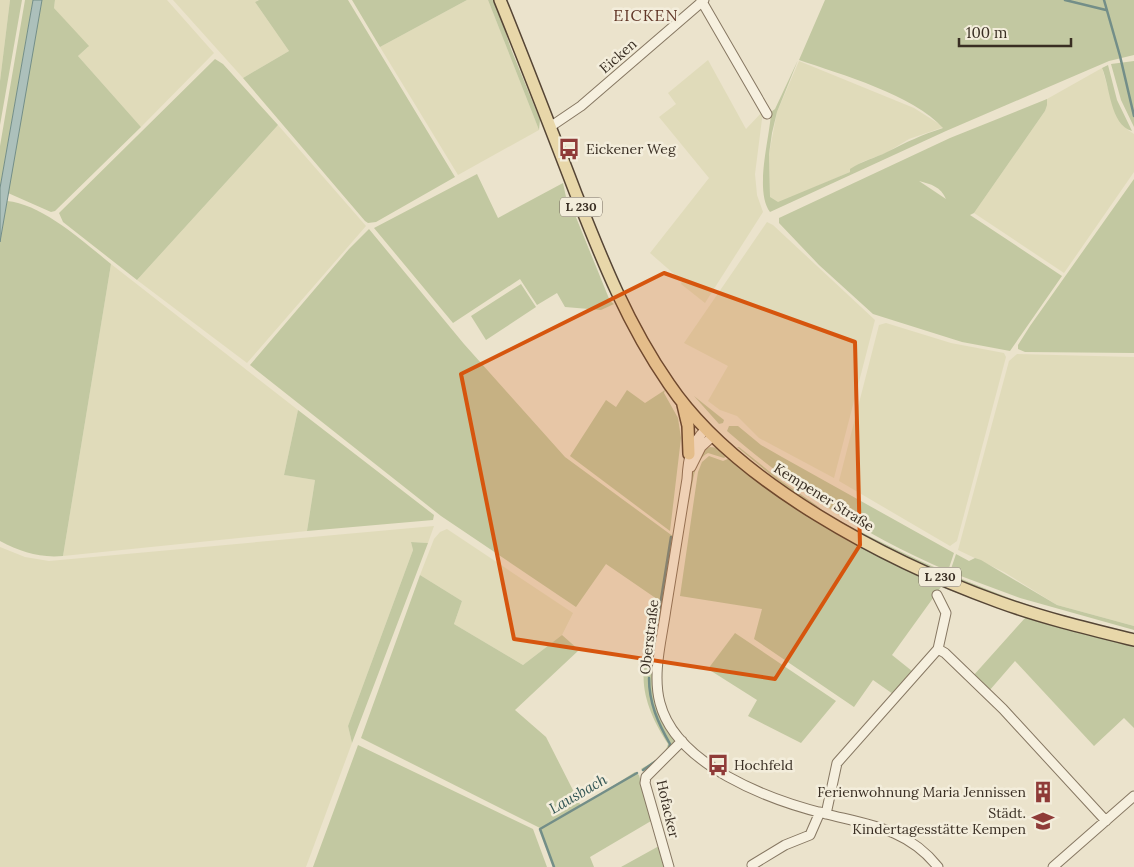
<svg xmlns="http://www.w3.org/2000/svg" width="1134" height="867" viewBox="0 0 1134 867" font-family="Lora,serif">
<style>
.farmland{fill:#e0dbba}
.green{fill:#c2c8a1;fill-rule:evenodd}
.water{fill:#acc0bb;stroke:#738e88}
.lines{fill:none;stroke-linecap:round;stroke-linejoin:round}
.stream{stroke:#738e88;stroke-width:2.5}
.minor-casing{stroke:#867762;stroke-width:11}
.major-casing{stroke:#554535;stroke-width:14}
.minor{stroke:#f6f0df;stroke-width:9}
.major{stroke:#e8d7a9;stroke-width:11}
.marked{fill:#d6550e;fill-opacity:0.2;stroke:#d6550e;stroke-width:4;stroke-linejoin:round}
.labels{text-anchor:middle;stroke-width:5;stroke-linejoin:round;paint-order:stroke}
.shield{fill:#f3eddb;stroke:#71675a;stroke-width:1}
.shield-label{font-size:12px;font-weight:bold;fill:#392e23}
.street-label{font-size:14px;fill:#392e23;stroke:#f3eddb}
.poi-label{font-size:14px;fill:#392e23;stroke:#f3eddb;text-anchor:start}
.water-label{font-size:15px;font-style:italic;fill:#345756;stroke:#f3eddb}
.quarter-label{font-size:16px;letter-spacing:1px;fill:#613627;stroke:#f3eddb}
</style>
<rect width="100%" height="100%" fill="#ebe3cc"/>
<path class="farmland" d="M0 0H10L0 81Z
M55 0H167L214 53 141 127 78 56 88 47 54 8Z
M173 0H258L255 2 289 51 243 78Z
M467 0H488L539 130 458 175 380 47Z
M708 60 746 129 763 111 755 174 757 195 763 212 705 303 681 284 682 281 650 253 709 178 659 117 676 104 668 93Z
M799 61 914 108 944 127 909 139 886 153 862 162 851 169 850 172 778 203 770 198 769 154 777 112Z
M1102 68 1114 109 1128 130 1134 134V172L1064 273 974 213 1045 111 1047 99Z
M278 125 366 226 247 363 137 280Z
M767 222 773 225 875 320 834 478 759 438 737 416 720 410 708 401 728 366 684 343Z
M111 264 298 410 284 475 315 480 307 531 63 556Z
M886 323 951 343 1004 353 1006 357 957 541 950 546 839 481 879 325Z
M1017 354 1134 357V626L1057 605 1004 572 958 550 1009 361Z
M434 526 428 543 411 542 413 550 348 726 352 743 306 867H0V547L25 557 49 561Z
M447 529 573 613 562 635 523 665 454 624 462 601 420 575 434 539 440 532Z"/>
<path class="green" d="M10 0H22L0 125V81Z
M25 0H33L0 188V146Z
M42 0H55L54 8 89 46 78 56 141 127 55 211 51 212 8 193 6 189Z
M259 0H348L455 177 376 222 368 223 365 221 243 78 289 51 255 2Z
M352 0H467L380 47Z
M488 0H495L511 49 540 120 539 130Z
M825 0H1134V55L1109 61 946 131 770 212C754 190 770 138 771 112L775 109 798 60 777 112 772 133 769 154 770 197 778 202 850 172V169C862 161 875 158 887 152 907 142 921 135 943 128 914 95 840 74 799 60Z
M215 59 223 64 278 125 137 280 63 222 59 213Z
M1134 61V127L1121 100 1111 64Z
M1108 65 1117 100 1132 131C1110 125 1110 86 1102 68Z
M1047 99V105L1045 111 974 213 970 215 1062 276 1010 351 962 342 873 314 819 265 779 223V218L950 138ZM919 181C931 184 941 187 946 199Z
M477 174 498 218 563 183 566 197 569 200 610 301 614 304 601 310 565 307 557 293 537 305 520 279 453 323 374 228Z
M1134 179V353L1025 352 1018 349V345L1030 326Z
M7 201C42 204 84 242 111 264L63 556C39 558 21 552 0 541V242Z
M369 229 464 344 565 457 674 537 660 619 655 618 657 599 606 564 576 607 441 516 250 365 349 249Z
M521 284 536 307 486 340 471 316Z
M627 390 645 403 665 390 664 393 678 418 681 438 670 531 570 456 606 400 616 407Z
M694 396 724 420 723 423 719 424Z
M298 410 434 515 433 520 307 531 315 480 284 475Z
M729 426H738L761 445 782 457 954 553 948 571C861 533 799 493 727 431Z
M710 447 719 448 728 455 724 458 708 453C693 460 693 486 689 501L687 502C690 485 691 454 710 447Z
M737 447H739L780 480 822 509 795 495Z
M709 456 723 461 730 458 783 498 930 578 1134 645V728L1124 718 1094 746 1015 661 989 691 973 676 1025 618 941 587 892 655 912 671 893 694 873 680 854 707 754 639 762 609 680 596 698 472 702 462Z
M827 514C903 555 978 589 1061 616L1058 617 958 582 887 549Z
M411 542 428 543 352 743 348 726 413 550Z
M956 554 969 561 975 558 981 560 1057 605 1134 626V630L1020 598 950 572Z
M420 575 462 601 454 624 523 665 562 635 579 650 515 710 546 737 581 806 635 772 639 775 651 821 590 857 594 867H553L540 828 361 738Z
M654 622 660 623 655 655 649 654Z
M735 633 836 701 801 743 748 716 757 700 708 669Z
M645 663 653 665 657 707 660 717 676 740 675 744 657 763 644 772 641 769C651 763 665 756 668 744 653 721 639 692 645 663Z
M358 745 533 829 547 867H313Z
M659 846 664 867H621Z"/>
<path class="water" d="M33 0H42L0 242V188Z"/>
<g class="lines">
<path class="stream" d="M1065 0 1106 10
M1104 0 1120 56 1134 116
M654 643 671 537
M649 678C649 703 658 723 670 744L669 749
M643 770 656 761
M554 867 540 829 637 773"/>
<g class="minor-casing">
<path id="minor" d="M701 0 767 114
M550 127 581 106 704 0
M706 429C691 444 688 457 687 479 680 522 673 566 666 609 662 639 652 673 660 703 676 765 769 800 826 814 870 825 908 829 938 867
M691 467 701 447 713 436
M937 595 946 613 938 649
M826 814 837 763 938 649 945 653 1003 709 1106 821
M669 867 645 783 646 777 682 741
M753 867 752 865 785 845 810 835 820 812
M1053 867 1134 796"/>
</g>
<g class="major-casing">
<path id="major" d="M500 0C526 64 551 129 576 194 602 260 628 325 669 384 736 483 888 562 999 602 1043 618 1089 629 1134 640
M683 405 688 426 689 454"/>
</g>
<use href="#minor" class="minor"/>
<use href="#major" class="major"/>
</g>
<path class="marked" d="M664 273 855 342 860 545 775 679 514 639 461 374Z"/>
<defs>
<g id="bus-bare" transform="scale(1.725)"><path d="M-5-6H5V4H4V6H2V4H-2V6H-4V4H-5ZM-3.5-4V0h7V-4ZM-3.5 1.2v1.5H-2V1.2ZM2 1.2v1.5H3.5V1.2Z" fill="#8f3b38" stroke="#f3eddb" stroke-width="2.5" paint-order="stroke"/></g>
<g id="building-bare" transform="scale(1.725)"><path d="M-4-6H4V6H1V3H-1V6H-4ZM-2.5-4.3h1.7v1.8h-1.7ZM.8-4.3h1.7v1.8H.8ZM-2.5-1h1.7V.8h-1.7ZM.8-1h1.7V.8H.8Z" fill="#8f3b38" stroke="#f3eddb" stroke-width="2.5" paint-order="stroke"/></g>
<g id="school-bare" transform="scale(1.725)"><path d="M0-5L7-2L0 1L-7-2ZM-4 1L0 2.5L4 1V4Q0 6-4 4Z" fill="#8f3b38" stroke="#f3eddb" stroke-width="2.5" paint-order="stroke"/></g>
</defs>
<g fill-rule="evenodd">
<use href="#bus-bare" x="569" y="149"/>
<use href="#bus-bare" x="718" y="765"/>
<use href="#building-bare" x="1043" y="792"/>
<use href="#school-bare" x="1043" y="821"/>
</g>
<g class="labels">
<g class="shield">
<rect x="560" y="197.5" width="42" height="19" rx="4"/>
<rect x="919" y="567.5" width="42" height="19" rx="4"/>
</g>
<g class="shield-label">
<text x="581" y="211">L 230</text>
<text x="940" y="581">L 230</text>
</g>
<g class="street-label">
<text transform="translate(618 56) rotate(-41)" y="5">Eicken</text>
<text transform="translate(824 497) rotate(32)" y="5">Kempener Straße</text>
<text transform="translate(649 637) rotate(-83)" y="5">Oberstraße</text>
<text transform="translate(668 809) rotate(77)" y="5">Hofacker</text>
</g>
<g class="poi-label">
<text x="586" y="154">Eickener Weg</text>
<text x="734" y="770">Hochfeld</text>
<text x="1026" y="797" text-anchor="end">Ferienwohnung Maria Jennissen</text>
<text x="1026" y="818" text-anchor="end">Städt.<tspan x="1026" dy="16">Kindertagesstätte Kempen</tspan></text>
</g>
<g class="water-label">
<text transform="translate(578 794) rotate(-30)" y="5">Lausbach</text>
</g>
<g class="quarter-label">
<text x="646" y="21">EICKEN</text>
</g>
</g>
<path d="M959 38v8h112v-8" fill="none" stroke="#392e23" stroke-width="2.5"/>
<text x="966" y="38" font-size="15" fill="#392e23" stroke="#f3eddb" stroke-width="4" paint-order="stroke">100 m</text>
</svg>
